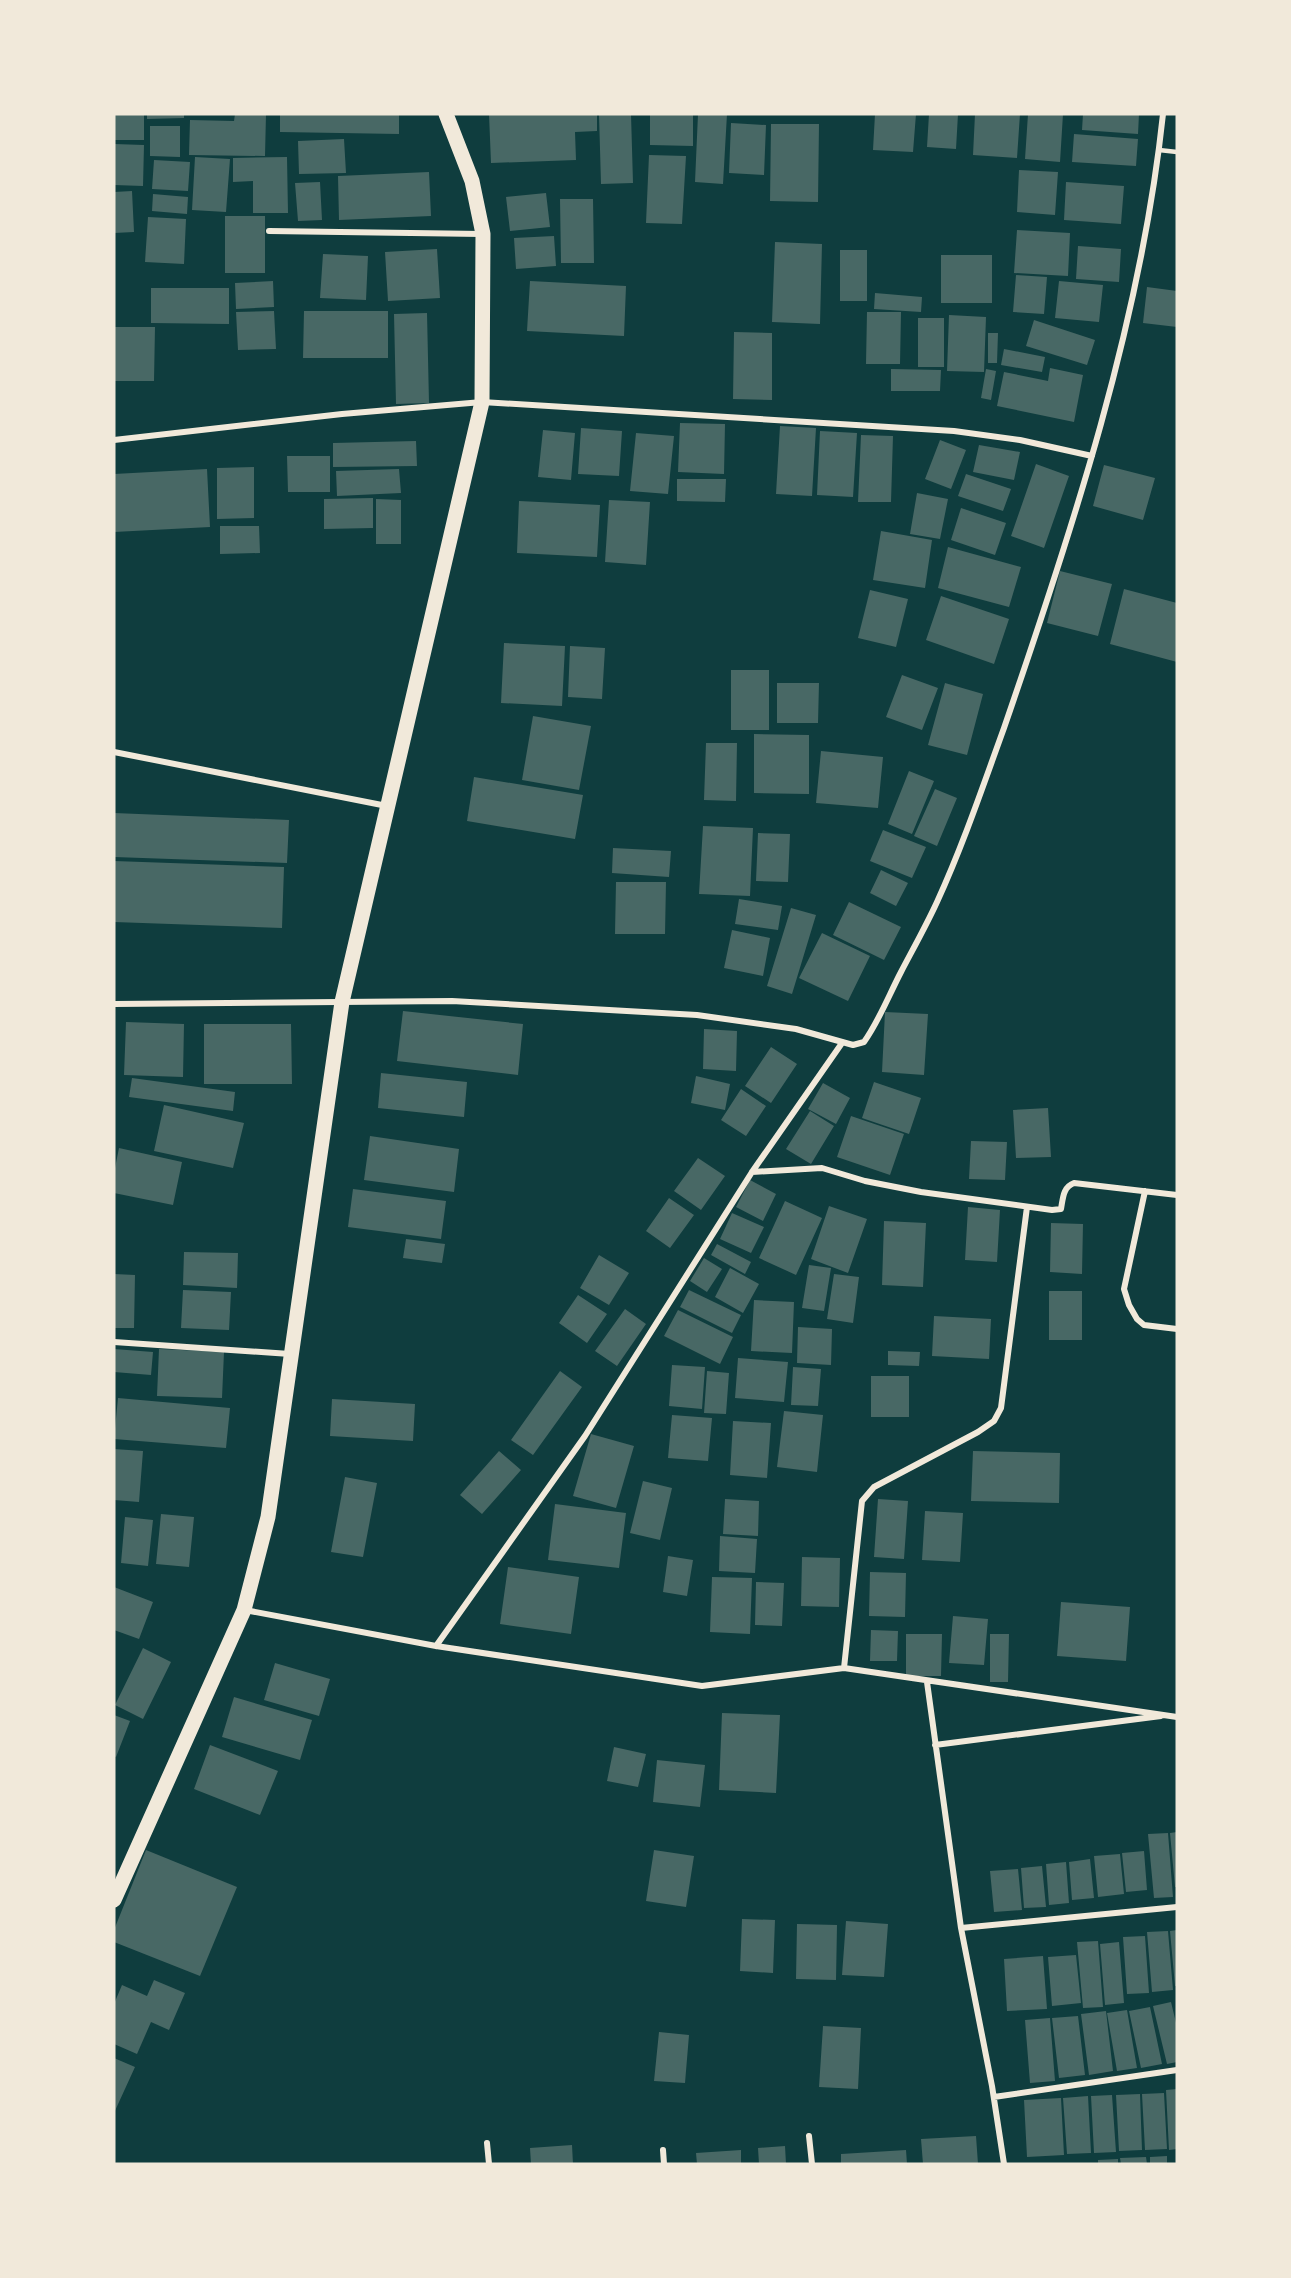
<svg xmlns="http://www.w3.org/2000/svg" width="1291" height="2278" viewBox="0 0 1291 2278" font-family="'PT Sans Narrow',sans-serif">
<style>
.building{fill:#486865}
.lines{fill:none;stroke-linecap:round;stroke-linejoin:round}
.service{stroke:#f1e9da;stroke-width:4.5}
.minor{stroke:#f1e9da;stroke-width:6}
.primary{stroke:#f1e9da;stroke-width:15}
</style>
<rect width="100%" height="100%" fill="#0f3d3e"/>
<path class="building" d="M114 114H144V140H114Z
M147 114H184V118L147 119Z
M235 114H266L265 156 189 155 190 120 234 121Z
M280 114H399V134L280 132Z
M489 114H597V131L575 132 576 160 491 163Z
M599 114H631L633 183 601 184Z
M650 114H693V146L650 145Z
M698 114H727L723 184 695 182Z
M875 114H916L913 152 873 150Z
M929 114H958L956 149 927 147Z
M975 114H1020L1017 158 973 155Z
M1028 114H1063L1060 162 1025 159Z
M1083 114H1139L1138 134 1082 130Z
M731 123 766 125 764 175 729 173Z
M771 124H819L818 202 770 201Z
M150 126H180V157L150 156Z
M1074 134 1138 139 1136 166 1072 162Z
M344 139 346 173 299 174 298 141Z
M114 144 144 145 143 186 114 185Z
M649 155 686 156 682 224 646 223Z
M195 157 230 159 226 212 192 210Z
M287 157 288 213H253V181L233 182V158Z
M154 160 190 162 188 191 152 189Z
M1019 170 1058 172 1055 215 1017 212Z
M429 172 431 216 339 220 338 176Z
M320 182 322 220 298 221 295 183Z
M1066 182 1124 186 1121 224 1064 220Z
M132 191 134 232 114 233V192Z
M546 193 550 227 510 231 506 197Z
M153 194 188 197 187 214 152 211Z
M560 199H593L594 263H561Z
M225 216H265V273H225Z
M148 217 186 219 184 264 145 262Z
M1017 230 1070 233 1068 276 1014 273Z
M554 236 556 266 516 269 514 238Z
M775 242 822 244 820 324 772 322Z
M1078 246 1121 249 1119 282 1076 279Z
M437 249 440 298 388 301 385 252Z
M840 250H867V301H840Z
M323 254 368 256 366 300 320 298Z
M941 255H992V303H941Z
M1016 275 1047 277 1044 314 1013 312Z
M273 281 274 307 236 309 235 283Z
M530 281 626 286 624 336 527 331Z
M1059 281 1103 285 1099 322 1055 318Z
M1147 287 1177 291V327L1143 323Z
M151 288H229V324L151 323Z
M875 293 922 297 921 312 874 309Z
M274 311 276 349 238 350 236 312Z
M304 311H388V358H303Z
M867 312H901L900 364H866Z
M427 313 429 403 396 404 394 314Z
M949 315 986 317 984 372 947 371Z
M918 318H944V367H918Z
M1034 320 1095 340 1087 365 1026 346Z
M114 327H155L154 381H114Z
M734 332 772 333V400L733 399Z
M988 333H998L997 363H988Z
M1004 349 1045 357 1042 372 1001 365Z
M1050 368 1083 375 1074 422 997 406 1004 372 1048 381Z
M891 369 941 370 940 391H891Z
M986 369 996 371 991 400 981 398Z
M680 423 725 424 724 474 678 472Z
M780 426 816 428 812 496 776 494Z
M581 428 622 431 619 476 578 474Z
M543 430 575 433 571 480 538 477Z
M820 431 857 433 853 497 817 495Z
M636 433 674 436 668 494 630 491Z
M861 435 893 436 891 502H858Z
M940 440 966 450 951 489 925 479Z
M416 441 417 466 333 467V443Z
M979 445 1020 452 1014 480 973 472Z
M287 456H330V492H288Z
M1036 464 1069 476 1044 548 1011 536Z
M1104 465 1155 478 1143 520 1093 506Z
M254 467V518L217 519V468Z
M207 469 210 527 114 532V474Z
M399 469 401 493 337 496 336 471Z
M966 474 1011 489 1003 511 958 496Z
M677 479H726L725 502 677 501Z
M917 493 948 499 940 539 910 534Z
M373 498V528L324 529V499Z
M376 499 401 500V544H376Z
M609 500 650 502 646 565 605 562Z
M519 501 600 505 597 557 517 553Z
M961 508 1006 523 995 555 951 540Z
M220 526H259L260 553 220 554Z
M881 531 932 540 925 588 873 580Z
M948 547 1021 567 1009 607 938 588Z
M1060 571 1112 584 1098 636 1047 623Z
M1124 589 1177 603V662L1110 644Z
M870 590 908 599 896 647 858 638Z
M941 596 1009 619 994 664 926 640Z
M504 643 565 646 562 706 501 703Z
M570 646 605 648 602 699 568 697Z
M731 670H769V730H731Z
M902 675 938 688 922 730 886 717Z
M777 683H819L818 723H777Z
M945 683 983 694 967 755 928 745Z
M533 716 591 726 579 790 522 780Z
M754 734 809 735V794L754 793Z
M706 743H737L736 801 704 800Z
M821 751 883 757 878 808 816 803Z
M909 771 934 781 912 834 888 824Z
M474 777 583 795 575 839 467 821Z
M935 789 957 798 937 846 914 836Z
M114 813 289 820 287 863 114 857Z
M703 826 753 828 750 896 699 894Z
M883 830 926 847 912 878 870 861Z
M758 833 790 834 788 882 756 881Z
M613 848 671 851 669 877 612 873Z
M114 861 284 867 282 928 114 922Z
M881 870 908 883 896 906 870 893Z
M616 882H666L665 934H615Z
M739 899 782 906 778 930 735 924Z
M849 902 901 927 884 960 833 935Z
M791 908 816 915 792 994 767 986Z
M732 930 770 938 763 976 724 968Z
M822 933 870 956 848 1001 799 978Z
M403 1011 523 1024 518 1075 397 1061Z
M885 1012 928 1014 924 1075 882 1072Z
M126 1022 184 1024 183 1077 124 1075Z
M204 1024H291L292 1084H204Z
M704 1029 737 1031 736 1071 703 1069Z
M771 1047 797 1064 771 1103 745 1086Z
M381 1073 467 1082 464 1117 378 1108Z
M696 1076 730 1084 725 1110 691 1103Z
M132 1078 235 1092 233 1111 129 1097Z
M874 1082 921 1098 909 1134 862 1118Z
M823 1083 850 1098 836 1124 808 1109Z
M741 1089 766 1106 746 1136 721 1120Z
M164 1105 244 1123 233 1168 154 1151Z
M1048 1108 1051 1157 1016 1158 1013 1110Z
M810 1111 834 1126 811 1164 786 1149Z
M851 1116 904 1134 890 1175 837 1157Z
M370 1136 459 1149 454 1192 364 1180Z
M971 1141 1007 1142 1005 1180 969 1179Z
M119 1148 182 1162 173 1205 114 1193V1173Z
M698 1158 725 1176 701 1210 674 1191Z
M750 1180 776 1194 763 1221 736 1207Z
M353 1189 446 1201 441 1239 348 1227Z
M669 1198 694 1215 670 1248 646 1231Z
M785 1201 822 1218 796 1275 759 1258Z
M829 1206 867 1219 848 1273 811 1259Z
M968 1207 1000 1210 997 1262 965 1260Z
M732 1213 764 1227 751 1253 720 1239Z
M884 1221 926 1223 923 1287 882 1285Z
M1051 1223 1083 1224 1082 1274 1050 1272Z
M406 1239 445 1244 442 1263 403 1258Z
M717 1244 751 1262 745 1274 711 1255Z
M184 1252 238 1253 237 1288 183 1285Z
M599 1255 629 1273 609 1305 580 1288Z
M704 1258 722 1269 707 1292 690 1281Z
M809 1265 831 1268 824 1311 802 1308Z
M730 1268 759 1284 743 1313 715 1297Z
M114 1274 135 1275 134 1328H114Z
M834 1274 859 1277 853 1323 827 1319Z
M183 1290 231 1292 229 1330 181 1328Z
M689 1290 741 1315 732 1333 680 1307Z
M1049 1291H1082V1340H1049Z
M578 1295 607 1314 587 1343 559 1323Z
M754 1300 794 1302 792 1353 751 1351Z
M625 1309 646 1324 617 1366 595 1351Z
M678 1310 733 1337 720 1364 664 1336Z
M934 1316 991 1319 989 1359 932 1356Z
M798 1327 832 1329 831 1365 797 1363Z
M114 1349 153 1352 151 1375 114 1372Z
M159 1349 224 1352 222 1398 157 1396Z
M888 1351 920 1352 919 1366 888 1365Z
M738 1358 788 1362 784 1402 735 1398Z
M672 1365 705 1367 702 1409 669 1406Z
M793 1367 821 1369 818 1406 791 1405Z
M560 1371 582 1387 533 1455 511 1440Z
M707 1371 729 1373 726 1414 704 1413Z
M871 1376H909V1417H871Z
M118 1398 230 1408 226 1448 114 1439Z
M332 1399 415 1404 413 1441 330 1436Z
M784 1411 823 1415 817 1472 777 1467Z
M672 1415 712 1418 708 1461 668 1458Z
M733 1421 771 1423 767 1478 730 1475Z
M591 1434 634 1446 616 1508 573 1496Z
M114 1449 143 1451 139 1502 114 1500Z
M499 1451 521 1470 482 1514 460 1495Z
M973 1451 1060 1453 1059 1503 971 1501Z
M345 1477 377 1483 363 1557 331 1552Z
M643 1481 672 1488 660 1540 630 1533Z
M725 1499 759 1501 758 1536 723 1534Z
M878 1499 908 1501 904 1559 874 1557Z
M555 1504 626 1513 619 1568 548 1560Z
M925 1511 963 1513 960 1562 922 1560Z
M161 1514 194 1517 189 1567 156 1564Z
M125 1517 153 1520 148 1566 121 1563Z
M720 1536 757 1539 755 1573 719 1571Z
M668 1556 693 1560 687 1596 663 1592Z
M802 1557 840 1558 839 1607 801 1606Z
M508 1567 579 1577 571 1634 500 1624Z
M870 1572 906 1573 905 1617 869 1616Z
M712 1577 752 1578 750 1634 710 1632Z
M756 1582 784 1583 782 1626 755 1625Z
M114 1587 153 1602 139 1639 114 1630Z
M1061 1602 1130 1607 1126 1661 1057 1656Z
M953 1616 988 1619 984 1665 949 1663Z
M871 1630 898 1631 897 1661H870Z
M906 1634H942L941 1676H906Z
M990 1634H1009L1008 1682H990Z
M143 1648 171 1662 143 1719 115 1705Z
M275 1663 330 1679 319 1716 264 1700Z
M234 1697 312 1720 300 1760 222 1737Z
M722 1713 780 1715 776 1793 719 1790Z
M114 1715 130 1721 116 1757 114 1756Z
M210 1745 278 1771 260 1815 194 1789Z
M614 1747 646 1754 638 1787 607 1781Z
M657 1760 705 1765 700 1807 653 1802Z
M1177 1832V1887H1175L1170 1833Z
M1168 1833 1173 1897 1154 1898 1148 1834Z
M146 1850 237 1887 200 1976 114 1942V1930Z
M654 1850 694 1856 686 1907 646 1901Z
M1144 1851 1147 1890 1126 1892 1122 1853Z
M1120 1854 1124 1894 1098 1897 1094 1856Z
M1090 1859 1094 1898 1072 1900 1069 1862Z
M1066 1862 1069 1903 1049 1905 1046 1864Z
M1042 1866 1046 1907 1024 1908 1021 1868Z
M1018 1869 1022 1910 994 1912 990 1871Z
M742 1919 775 1920 773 1973 740 1971Z
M846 1921 888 1924 884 1977 842 1975Z
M797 1924 837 1925 836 1980 796 1979Z
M1177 1930V1986H1175L1170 1931Z
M1168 1931 1173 1990 1152 1992 1147 1932Z
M1145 1936 1149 1993 1127 1994 1123 1937Z
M1098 1941 1103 2007 1083 2008 1077 1942Z
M1119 1942 1124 2003 1105 2005 1100 1944Z
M1076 1955 1081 2003 1052 2006 1048 1957Z
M1043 1956 1047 2009 1007 2011 1004 1959Z
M154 1980 185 1993 169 2030 151 2022 137 2054 114 2044V2004L122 1985 147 1996Z
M1171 2002 1177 2027V2062L1167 2064 1153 2006Z
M1150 2007 1162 2064 1141 2068 1129 2011Z
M1127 2010 1137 2068 1117 2071 1107 2013Z
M1106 2011 1113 2071 1089 2075 1081 2014Z
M1078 2016 1085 2075 1059 2078 1052 2018Z
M1050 2018 1055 2081 1030 2083 1025 2020Z
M823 2026 861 2028 858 2089 819 2087Z
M659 2032 689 2035 685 2083 654 2081Z
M114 2058 135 2067 114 2113Z
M1177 2089V2149L1169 2150 1166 2090Z
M1164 2093 1167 2149 1145 2150 1142 2094Z
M1140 2094 1142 2150 1119 2151 1116 2095Z
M1112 2095 1116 2152 1094 2153 1091 2096Z
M1088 2096 1091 2153 1067 2154 1063 2098Z
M1061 2098 1064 2155 1027 2157 1024 2100Z
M976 2136 978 2164H923L921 2139Z
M572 2145 573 2164H531L530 2148Z
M785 2146 786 2164H759L758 2148Z
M741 2150V2164H697L696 2153Z
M906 2150 907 2164H841V2154Z
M1167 2156V2164H1150V2157Z
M1146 2157 1147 2164H1121L1120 2158Z
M1118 2159V2164H1098V2160Z"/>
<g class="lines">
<path class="service" d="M1159 150 1177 152"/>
<path class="minor" d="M269 231 482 234
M114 440 342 414 482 402 954 431 1020 440 1092 456
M114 752 387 806
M114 1004 452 1001 697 1015 796 1029 853 1045 864 1042C879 1021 889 995 901 972 913 949 926 926 937 902 963 845 983 786 1004 728 1072 531 1141 321 1163 114
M752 1172 822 1168 865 1181 921 1192 1052 1210 1061 1209C1063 1198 1063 1187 1074 1183L1177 1195
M1145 1191 1124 1289 1129 1305 1137 1319 1144 1325 1177 1329
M114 1342 290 1354
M245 1610 436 1646 702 1686 844 1668 1177 1717
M436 1646 585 1436 752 1172 842 1043
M844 1668 862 1501 874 1487 978 1432 994 1421 1001 1408 1027 1207
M927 1682 961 1928 992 2086 1004 2164
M935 1745 1161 1716
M961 1928 1177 1907
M994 2097 1177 2070
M809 2136 812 2164
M487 2143 489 2164
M663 2150 664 2164"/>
<path class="primary" d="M114 1900 244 1610 268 1517 342 1002 482 402 483 234 472 181 446 114"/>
</g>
<rect width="1291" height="2278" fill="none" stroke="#f1e9da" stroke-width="231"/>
</svg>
